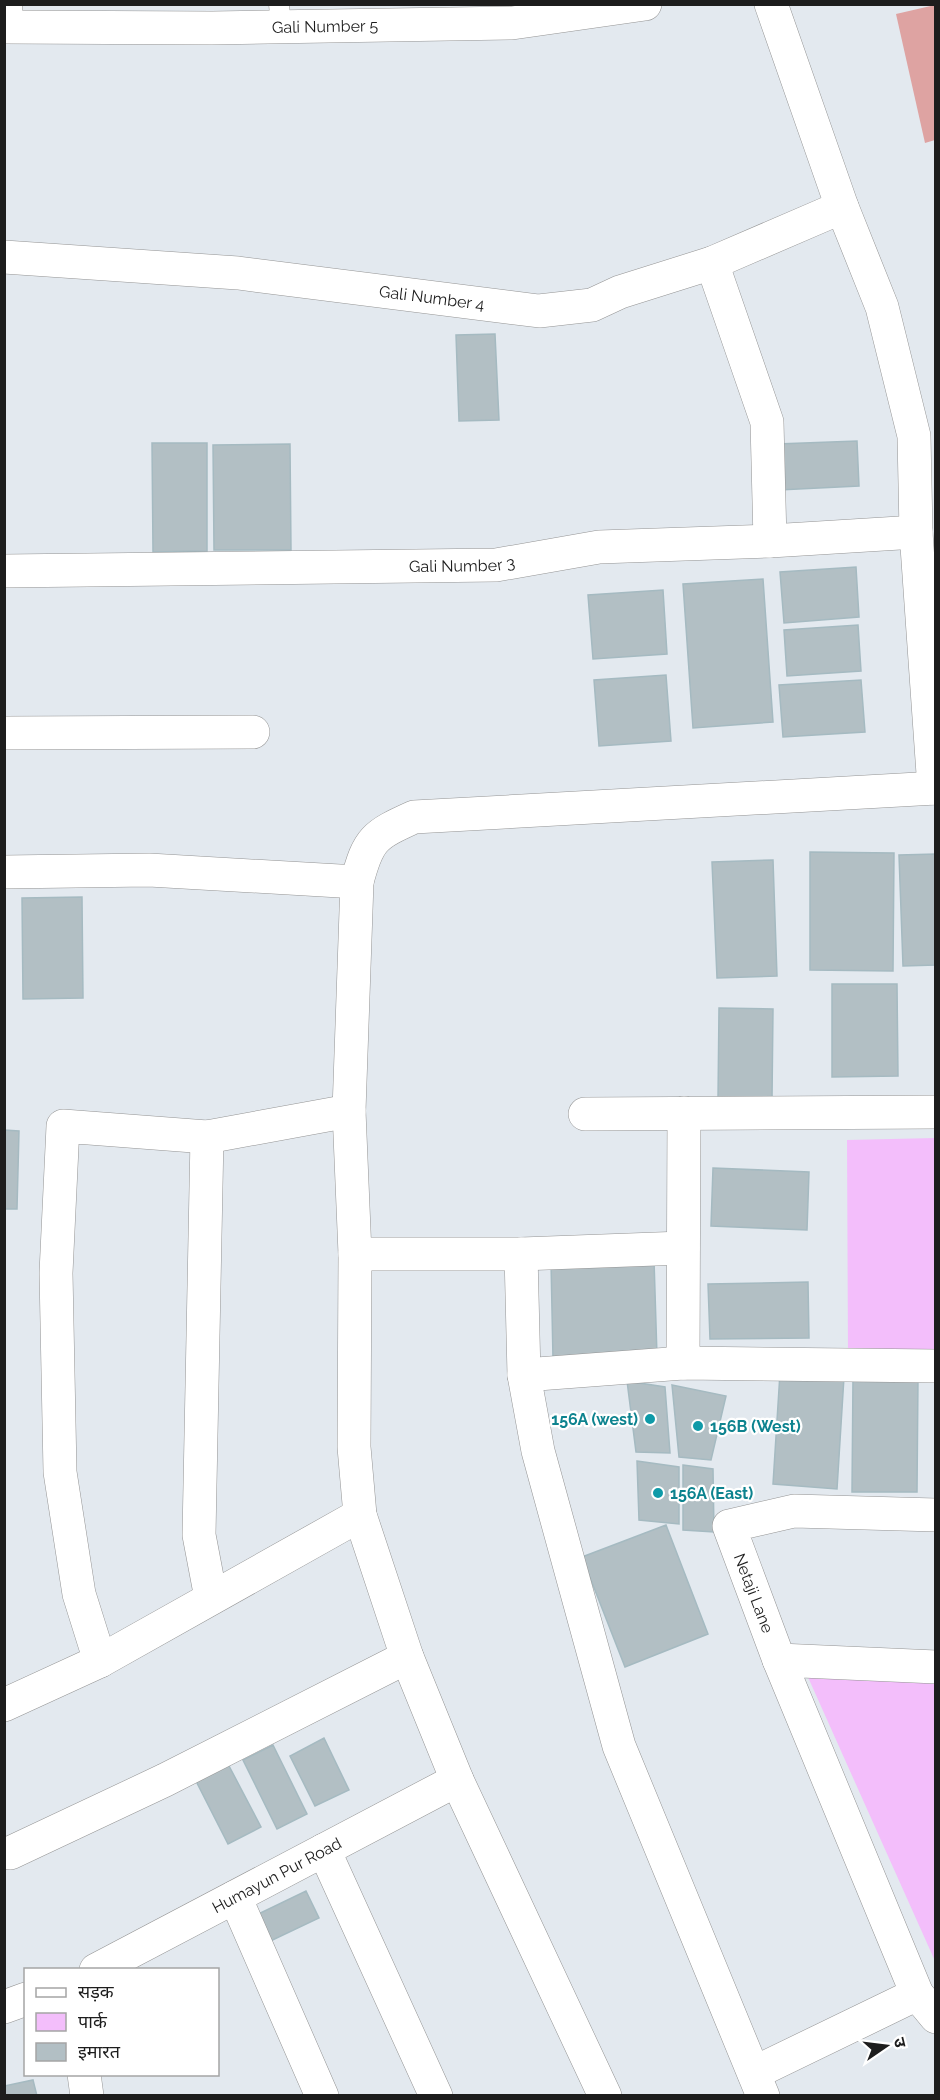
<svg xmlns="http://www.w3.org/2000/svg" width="940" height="2100" viewBox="0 0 940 2100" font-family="Raleway,'Noto Sans Devanagari',sans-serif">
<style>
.park{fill:#f3befb}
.water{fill:#dea3a2}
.building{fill:#b2bfc4;stroke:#a5bac1;stroke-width:1.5}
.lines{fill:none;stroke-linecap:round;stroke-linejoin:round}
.service-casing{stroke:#949494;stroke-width:21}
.minor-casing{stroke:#949494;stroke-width:34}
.service{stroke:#fff;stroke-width:20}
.minor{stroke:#fff;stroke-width:33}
.culture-dot{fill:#0f9aa8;stroke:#fff;stroke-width:2}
.labels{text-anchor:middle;stroke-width:4.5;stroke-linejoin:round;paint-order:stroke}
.street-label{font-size:16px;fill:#1d1d1d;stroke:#fff}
.culture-label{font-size:16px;font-weight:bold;fill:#0d838f;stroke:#fff;text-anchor:start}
</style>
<rect width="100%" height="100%" fill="#e3e9ef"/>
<path class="park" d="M935 1138V1356H848L847 1140Z
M803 1666 935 1676V1961Z"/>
<path class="water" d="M935 5V140L925 143 896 14Z"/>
<path class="building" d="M495 334 499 420 459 421 456 335Z
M857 441 859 486 779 490 777 444Z
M152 443H207V551L153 552Z
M290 444 291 550H214L213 445Z
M856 567 859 617 784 623 780 572Z
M763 579 773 722 693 728 683 584Z
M663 590 667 654 593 659 588 595Z
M858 625 861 671 787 676 784 630Z
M666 675 671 741 599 746 594 680Z
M861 680 865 732 783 737 779 685Z
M810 852 894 853 893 971 810 970Z
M936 854V965L903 966 899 855Z
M773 860 777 976 717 978 712 862Z
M82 897 83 998 23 999 22 898Z
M832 984H897L898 1076 832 1077Z
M719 1008 773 1009 772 1100 718 1099Z
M4 1130 19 1131 17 1209H4Z
M713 1168 809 1172 807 1230 711 1226Z
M654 1260 657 1356 553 1359 551 1262Z
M808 1282 809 1338 710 1339 708 1284Z
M780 1373 844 1377 837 1489 773 1484Z
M853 1377 918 1378 917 1492H852Z
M627 1381 665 1387 670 1453 636 1452Z
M672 1385 726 1396 711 1460 679 1457Z
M637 1461 679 1467V1524L639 1520Z
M683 1465 713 1469 714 1532 683 1530Z
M666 1525 708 1634 625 1667 582 1557Z
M324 1738 349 1790 315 1806 290 1756Z
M273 1745 307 1814 277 1829 243 1760Z
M228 1764 261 1827 228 1844 196 1781Z
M306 1891 319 1918 260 1946 248 1919Z
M33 2080 37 2096H4V2086Z"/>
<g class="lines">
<g class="service-casing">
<path id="service" d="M12 4 13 27
M279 4 281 27"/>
</g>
<g class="minor-casing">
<g id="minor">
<path d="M771 4 842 207 882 307 914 436 916 532 934 788"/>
<path id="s1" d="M4 27 212 28 512 23 645 4"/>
<path id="s2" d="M4 257 238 273 539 311 592 305 620 292 712 263 842 207"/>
<path d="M712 263 767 422 770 541"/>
<path id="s3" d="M4 571 496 565 599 547 770 541 916 532"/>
<path d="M4 733 253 732"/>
<path d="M4 872 149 870 357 882"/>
<path d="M585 1114 936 1112"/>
<path d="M207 1137 199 1535 211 1598"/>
<path d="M355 1254H521L683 1248"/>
<path d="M521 1254 524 1375 538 1451 619 1746 763 2096"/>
<path d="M683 1363 684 1113"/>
<path d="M524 1375 683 1363 936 1366"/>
<path d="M779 1660 729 1526 794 1511 936 1515"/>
<path d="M100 1661 79 1594 60 1472 56 1273 63 1126 207 1137 349 1111"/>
<path d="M936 1667 779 1660 917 1994 936 2017"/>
<path d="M4 1705 100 1661 360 1515"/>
<path d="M324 1850 436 2096"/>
<path d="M10 1853 165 1780 407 1657"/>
<path d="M235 1897 322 2096"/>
<path id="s4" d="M96 1970 457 1780"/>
<path d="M4 2007 26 1999"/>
<path d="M754 2073 917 1994"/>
<path d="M84 2074 87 2096"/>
<path d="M605 2096 457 1780 407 1657 360 1515 354 1447 355 1254 349 1111 357 882C368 839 374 835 414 817L936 788"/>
</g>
</g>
<use href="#service" class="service"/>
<use href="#minor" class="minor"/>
</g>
<g class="culture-dot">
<circle cx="650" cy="1419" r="6"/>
<circle cx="698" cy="1426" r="6"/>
<circle cx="658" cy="1493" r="6"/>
</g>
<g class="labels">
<g class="street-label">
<text dy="6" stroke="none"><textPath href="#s1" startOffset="321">Gali Number 5</textPath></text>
<text dy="6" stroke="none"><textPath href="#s2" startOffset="430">Gali Number 4</textPath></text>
<text dy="6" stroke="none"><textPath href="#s3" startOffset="458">Gali Number 3</textPath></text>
<text transform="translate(754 1593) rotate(69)" y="6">Netaji Lane</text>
<text dy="6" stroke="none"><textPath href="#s4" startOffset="204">Humayun Pur Road</textPath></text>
</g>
<g class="culture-label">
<text x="638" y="1425" text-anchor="end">156A (west)</text>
<text x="710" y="1432">156B (West)</text>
<text x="670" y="1499">156A (East)</text>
</g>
</g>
<rect width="940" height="2100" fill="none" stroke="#1d1d1d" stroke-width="12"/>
<rect x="24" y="1968" width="195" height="108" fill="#ffffff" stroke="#a5a5a5" stroke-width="1.5"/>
<rect x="36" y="1988" width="30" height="9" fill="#ffffff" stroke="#a5a5a5" stroke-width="1.5"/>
<text x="78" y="1998" font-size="18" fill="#1d1d1d">सड़क</text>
<rect x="36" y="2013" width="30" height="18" fill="#f3befb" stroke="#a5a5a5" stroke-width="1.5"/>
<text x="78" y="2028" font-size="18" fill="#1d1d1d">पार्क</text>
<rect x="36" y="2043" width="30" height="18" fill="#b2bfc4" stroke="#a5a5a5" stroke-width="1.5"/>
<text x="78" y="2058" font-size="18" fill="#1d1d1d">इमारत</text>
<g transform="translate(886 2046) rotate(76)" stroke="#ffffff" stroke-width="4.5" paint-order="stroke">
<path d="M0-4.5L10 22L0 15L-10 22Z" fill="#1d1d1d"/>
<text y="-9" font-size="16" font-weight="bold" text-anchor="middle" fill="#1d1d1d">उ</text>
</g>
</svg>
